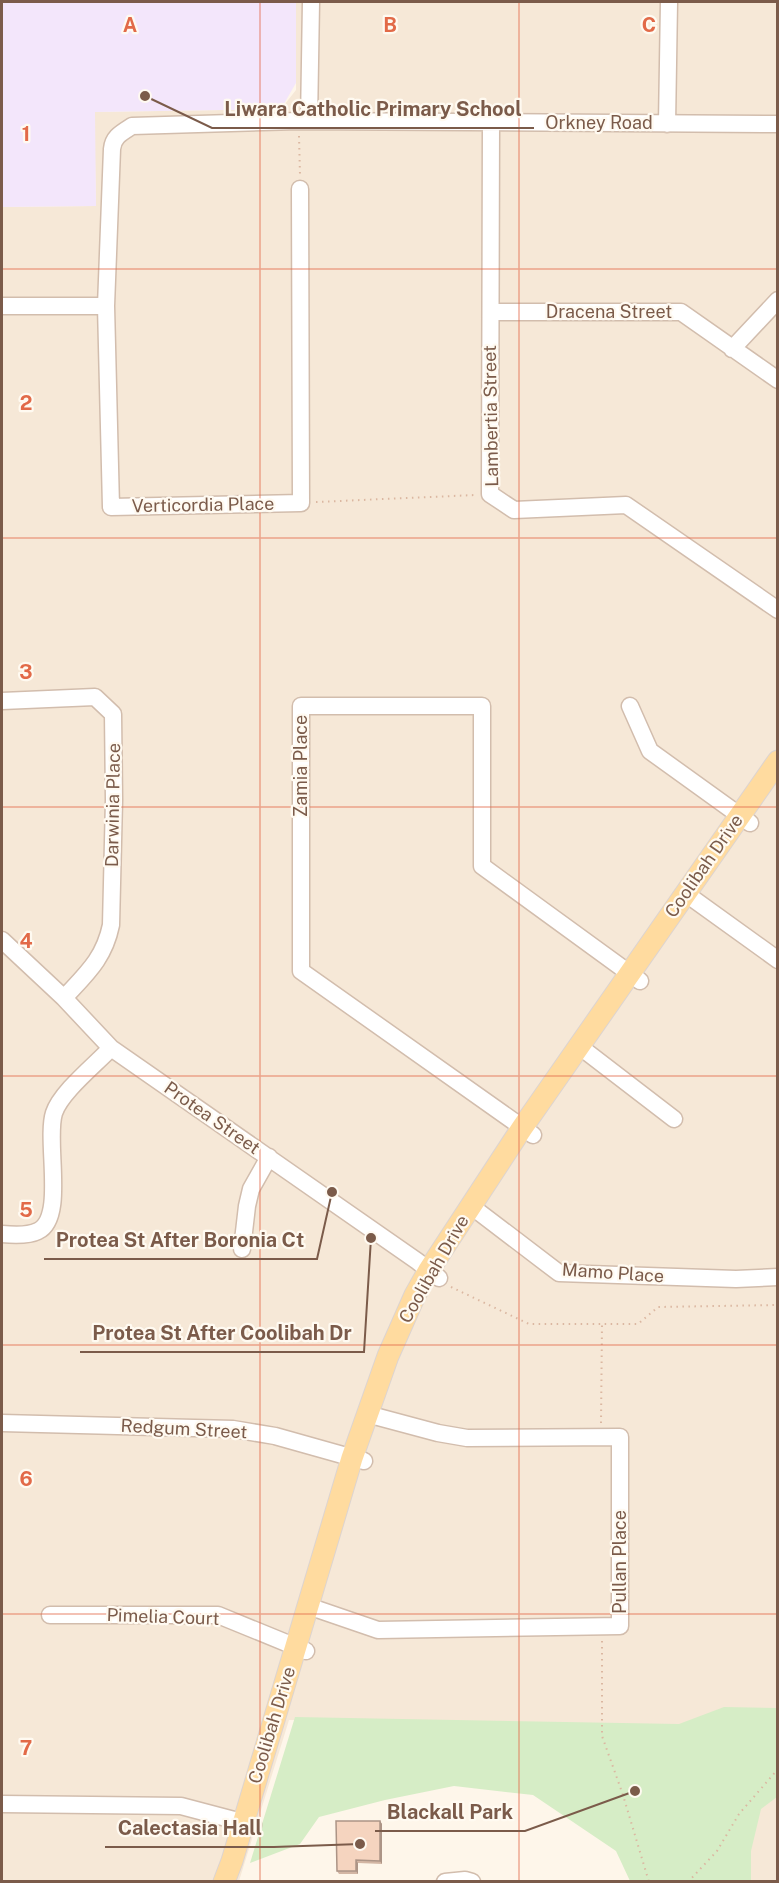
<svg xmlns="http://www.w3.org/2000/svg" width="779" height="1883" viewBox="0 0 779 1883" font-family="'Public Sans',sans-serif">
<style>
.residential{fill:#f6e8d7}
.education{fill:#f3e6fb}
.green{fill:#d6edc6}
.lines{fill:none;stroke-linecap:round;stroke-linejoin:round}
.minor-casing{stroke:#d2bdad;stroke-width:19}
.major-casing{stroke:#ddd4d0;stroke-width:23}
.path{stroke:#dbb7a1;stroke-width:2;stroke-dasharray:1.5 4.5;stroke-linecap:butt}
.minor{stroke:#fff;stroke-width:16}
.major{stroke:#ffdb9f;stroke-width:21}
.wall{fill:#d3b6a4}
.shaded-wall{fill:#ac9486}
.building{fill:#f5d4bf;stroke:#ac9486;stroke-width:1.5}
.grid{fill:none;stroke:#e26a48;stroke-width:1.5;stroke-opacity:0.55}
.labels{text-anchor:middle;stroke-width:4.5;stroke-linejoin:round;paint-order:stroke}
.street-label{font-size:18px;fill:#7b5b4a;stroke:#fffaf1}
.grid-label{font-size:20px;text-anchor:middle;font-weight:bold;fill:#e26a48;stroke:#fffaf1;stroke-width:4.5;stroke-linejoin:round;paint-order:stroke}
.leader{fill:none;stroke:#7b5b4a;stroke-width:2}
.callout-dot{fill:#7b5b4a;stroke:#fffaf1;stroke-width:2}
.callout-label{font-size:20px;text-anchor:middle;font-weight:bold;fill:#7b5b4a;stroke:#fffaf1;stroke-width:4.5;stroke-linejoin:round;paint-order:stroke}
</style>
<rect width="100%" height="100%" fill="#fef6ea"/>
<path class="residential" d="M296 2H777V1711L679 1727 289 1720 239 1881H2V207L96 206 94 112 281 109 296 90Z
M777 1792V1881L746 1882 747 1814Z"/>
<path class="education" d="M2 2H296V83L281 109 95 112 96 206 2 207Z"/>
<path class="green" d="M724 1707 777 1708V1797L761 1809 751 1851V1881H630L616 1851 533 1795 454 1786 385 1800 319 1817 300 1844 250 1863 295 1717 679 1724Z"/>
<g class="lines">
<g class="minor-casing">
<path id="minor" d="M309 121 311 2
M491 122 490 494 514 510 626 505 778 610
M667 124 669 2
M300 189 301 503 111 507 106 306 112 149C113 137 121 133 132 126L298 121 778 124
M2 306H106
M491 312H681L778 380
M732 349 778 300
M2 701 95 697 113 714 114 800 111 925C104 959 86 974 64 998
M630 706 650 751 750 823
M685 893 778 960
M2 940 64 998 111 1048 417 1261 439 1278
M579 1046 674 1119
M533 1135 301 971V706H482V866L640 981
M471 1206 559 1273 736 1279 778 1277
M2 1234C12 1235 28 1236 38 1231 66 1218 45 1141 54 1113 61 1092 95 1065 111 1048
M242 1249 247 1206 251 1189 269 1157
M2 1423 233 1429 275 1436 364 1461
M308 1606 378 1630 620 1626V1437L467 1438 438 1433 367 1414
M50 1615H218L306 1651
M2 1804 181 1806 253 1825
M445 1882 465 1880 472 1882"/>
</g>
<g class="major-casing">
<path id="major" d="M224 1882 232 1861 352 1458 388 1356 415 1295 429 1270 522 1128 778 761"/>
</g>
<path class="path" d="M299 136 300 175
M316 502 475 495
M451 1287 529 1324H638L658 1307 778 1305
M601 1423 602 1324
M602 1641V1736L623 1795 649 1882
M688 1882 717 1851 739 1814 778 1769"/>
<use href="#minor" class="minor"/>
<use href="#major" class="major"/>
</g>
<path class="wall" d="M380 1821 382 1824V1864L358 1863V1874H339L337 1871Z"/>
<path class="shaded-wall" d="M380 1821 382 1824V1864L380 1861Z
M356 1860 358 1863V1874L356 1871Z"/>
<path class="building" d="M336 1821H380V1861L356 1860V1871H337Z"/>
<path class="grid" d="M260 2V1882M519 2V1882M2 269H778M2 538H778M2 807H778M2 1076H778M2 1345H778M2 1614H778"/>
<g class="labels">
<g class="street-label">
<text x="599" y="129">Orkney Road</text>
<text x="609" y="318">Dracena Street</text>
<text transform="translate(491 416) rotate(-91)" y="6">Lambertia Street</text>
<text transform="translate(203 505) rotate(-1)" y="6">Verticordia Place</text>
<text transform="translate(301 766) rotate(-90)" y="6">Zamia Place</text>
<text transform="translate(113 805) rotate(-89)" y="6">Darwinia Place</text>
<text transform="translate(704 866) rotate(-55)" y="6">Coolibah Drive</text>
<text transform="translate(212 1118) rotate(35)" y="6">Protea Street</text>
<text transform="translate(434 1269) rotate(-60)" y="6">Coolibah Drive</text>
<text transform="translate(613 1273) rotate(4)" y="6">Mamo Place</text>
<text transform="translate(184 1429) rotate(3)" y="6">Redgum Street</text>
<text transform="translate(620 1562) rotate(-90)" y="6">Pullan Place</text>
<text transform="translate(163 1617) rotate(2)" y="6">Pimelia Court</text>
<text transform="translate(272 1725) rotate(-73)" y="6">Coolibah Drive</text>
</g>
</g>
<g class="grid-label">
<text x="130" y="32">A</text>
<text x="390" y="32">B</text>
<text x="649" y="32">C</text>
<text x="26" y="141">1</text>
<text x="26" y="410">2</text>
<text x="26" y="679">3</text>
<text x="26" y="948">4</text>
<text x="26" y="1217">5</text>
<text x="26" y="1486">6</text>
<text x="26" y="1755">7</text>
</g>
<path class="leader" d="M145 96L212 128H534M332 1192L317 1259H44M371 1238L364 1352H80M635 1791L525 1831H375M360 1844L274 1847H105"/>
<g class="callout-dot">
<circle cx="145" cy="96" r="6"/>
<circle cx="332" cy="1192" r="6"/>
<circle cx="371" cy="1238" r="6"/>
<circle cx="635" cy="1791" r="6"/>
<circle cx="360" cy="1844" r="6"/>
</g>
<g class="callout-label">
<text x="373" y="116">Liwara Catholic Primary School</text>
<text x="180" y="1247">Protea St After Boronia Ct</text>
<text x="222" y="1340">Protea St After Coolibah Dr</text>
<text x="450" y="1819">Blackall Park</text>
<text x="190" y="1835">Calectasia Hall</text>
</g>
<rect width="779" height="1883" fill="none" stroke="#7b5b4a" stroke-width="6"/>
</svg>
